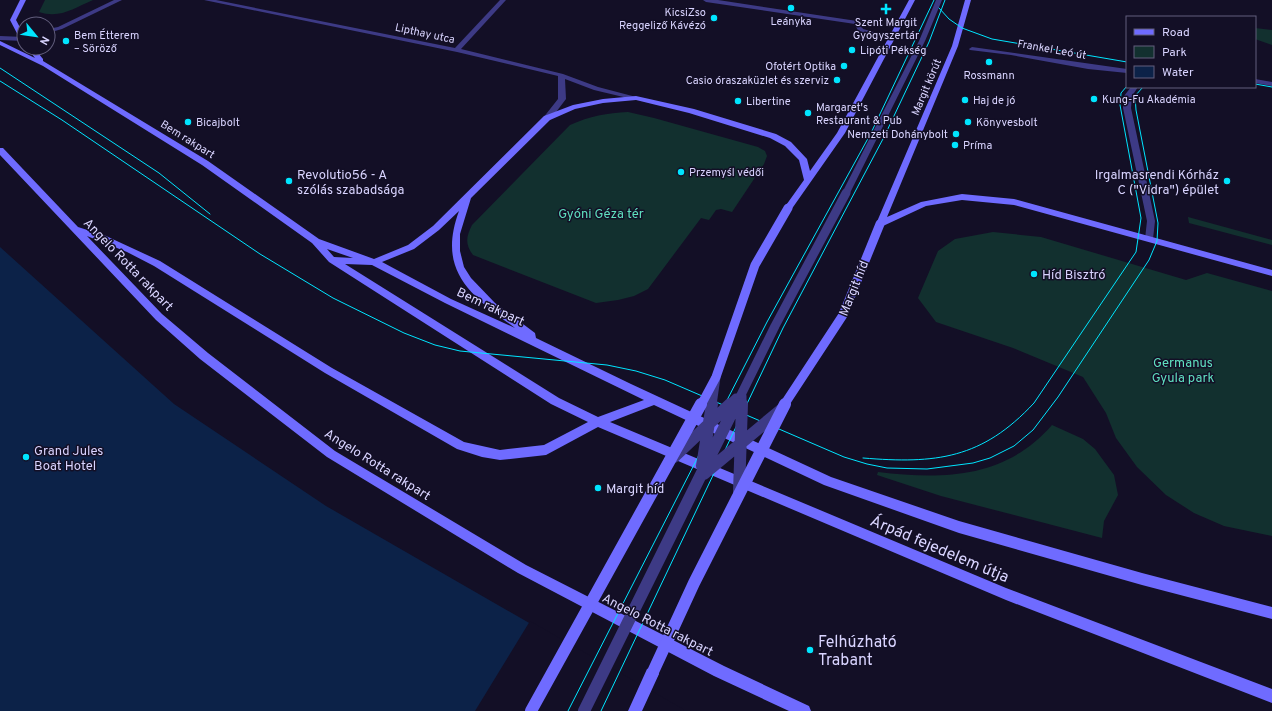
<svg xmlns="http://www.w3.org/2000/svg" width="1272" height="711" viewBox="0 0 1272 711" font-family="Overpass,sans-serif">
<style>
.green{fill:#12302f}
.water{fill:#0c2248}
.pier{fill:#130f26}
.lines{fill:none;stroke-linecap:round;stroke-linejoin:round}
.lane{fill:#3d3a85;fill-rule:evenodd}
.street{fill:#3d3a85;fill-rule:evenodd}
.secondary{fill:#6f6bff;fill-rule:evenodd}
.tram{stroke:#00e5ff;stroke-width:1}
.lane-bridge-far1{stroke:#3d3a85;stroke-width:9}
.lane-bridge{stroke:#3d3a85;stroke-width:12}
.secondary-bridge-far1{stroke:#6f6bff;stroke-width:9}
.secondary-bridge{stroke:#6f6bff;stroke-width:12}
.poi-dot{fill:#00e5ff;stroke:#130f26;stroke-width:1.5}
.labels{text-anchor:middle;stroke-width:3;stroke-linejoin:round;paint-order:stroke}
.far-poi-label{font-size:11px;fill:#d9d4ff;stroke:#130f26;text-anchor:start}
.far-street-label{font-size:11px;fill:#d9d4ff;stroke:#130f26}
.poi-label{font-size:13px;fill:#d9d4ff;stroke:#130f26;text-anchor:start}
.park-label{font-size:13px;fill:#5fe0c0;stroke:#130f26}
.street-label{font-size:13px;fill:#d9d4ff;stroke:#130f26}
.near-street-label{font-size:16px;fill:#d9d4ff;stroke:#130f26}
.near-poi-label{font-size:16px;fill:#d9d4ff;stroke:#130f26;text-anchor:start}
</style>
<rect width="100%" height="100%" fill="#130f26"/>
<path class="green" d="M45 0H93C74 8 60 19 39 12Z
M1255 28 1272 30V45L1255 39Z
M628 112 654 118 758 147 765 151 767 156 764 164 732 212 721 209 716 210 709 220 701 218 648 289 634 296 618 300 596 303 473 255C465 244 466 237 472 225L570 125C590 116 607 113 628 112Z
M1188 217 1272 240V245L1189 223Z
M993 232 1041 237 1186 280 1207 273 1272 291V536L1224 526 1194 513 1166 495 1137 467 1116 438 1106 413 1083 377 1013 348 936 322 918 298 938 251 955 239Z
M1052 425 1083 439 1095 449 1114 475 1118 495 1104 521 1102 538 941 496 877 475 878 472C944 480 1006 478 1052 425Z"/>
<path class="water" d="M0 247 174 404 326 506 682 711H0Z"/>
<path class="pier" d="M530 621 683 709 684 711H475Z"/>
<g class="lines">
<path class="lane" d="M936 0H942L925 41 850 193 849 195H843L842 193 919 41Z"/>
<path class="street" d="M114 0H122L62 29 48 33V29L58 27Z
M204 0H216L455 48 500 0H506L461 49 563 74 598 87 640 98 636 100 594 90 565 79 566 99 550 120H547L543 118 558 99V76L457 52Z
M703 0H718L857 21 859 22 863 29 881 34 878 36 858 31 855 24 706 2Z
M0 36 24 37V41L0 40Z
M972 47 1127 69V73L1088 69 1011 55 970 50 969 49Z
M1255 79 1272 82V86L1255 83Z
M1131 87H1138L1132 96 1131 108 1155 221 1153 239 1149 242 1145 239 1147 221 1123 108 1124 96Z"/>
<path class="secondary" d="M20 0H26L16 20 24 35V43L21 41 10 20Z
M909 0H915L845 133 791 210H785L784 208 804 180 799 160 785 146 770 138 689 113 636 100 603 103 575 109 550 120 471 198 460 234V251L464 267 471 278 495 303 535 333 536 338 631 384 831 477 959 521 1142 573 1272 607V619L1142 585 959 533 824 485 654 405 610 422 1006 588 1272 689V703L1006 600 598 427 546 455 500 460 482 457 457 449 325 373 154 266 127 252 87 236 162 314 208 353 335 451 526 565 724 666 809 706 811 711H789L714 676 518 573 327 457 200 359 156 320 0 155V148H3L78 227 106 236 160 261 332 368 464 442 500 450 544 445 588 422 551 404 329 262 312 243 202 165 43 66 0 45V41L35 58 27 48H34L43 59V61L208 161 319 239 374 259 408 245 433 226 544 116 573 105 603 99 636 96 694 109 776 134 791 142 807 159 810 171 837 133ZM459 211C437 271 470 295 515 328L451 299 382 262 414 249 439 230ZM327 249 353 258 334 257ZM345 264 372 265 445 303 644 400 598 417 559 398Z
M965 0H971L958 46 887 217 921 202 962 194 1014 199 1272 270V276L1014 205 962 200 926 206 883 226H877L876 224 952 46Z
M652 667 657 669 659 674 642 711H628L647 669Z"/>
<path class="tram" d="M939 8 949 19 962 28 992 39 1127 62
M0 68 159 173 210 214
M0 81 62 120 260 254 333 298 404 333 435 345 460 351 607 365 636 371 665 380 844 457 867 464 887 468 927 469 973 463 990 458 1014 446 1033 430 1058 397 1149 260 1157 241 1158 223 1136 110 1135 96 1143 87
M1255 84 1272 87
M863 458C936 464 982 459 1034 403L1136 252 1141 218 1120 105 1121 93 1127 86
M568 711 767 322 871 133 934 0
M601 711 783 328 884 137 929 42 945 0"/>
<path class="lane-bridge-far1" d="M712 405 716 377
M729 405 736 398
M736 405 775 326 846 193
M742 405V396"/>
<path class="lane-bridge" d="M674 457 730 404
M702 466 712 404
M704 474 782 409
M739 492 742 404
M584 711 736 404"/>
<path class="secondary-bridge-far1" d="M701 405 716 377 755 265 788 208
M784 405 843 315 880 224"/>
<path class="secondary-bridge" d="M652 674 694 583 785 404
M531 711 701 404"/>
</g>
<g class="poi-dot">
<circle cx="791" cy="8" r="4"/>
<path d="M884 3h4v4h4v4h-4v4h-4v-4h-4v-4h4z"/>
<circle cx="714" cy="18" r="4"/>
<circle cx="66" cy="41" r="4"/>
<circle cx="852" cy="50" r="4"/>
<circle cx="989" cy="62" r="4"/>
<circle cx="844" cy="66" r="4"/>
<circle cx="837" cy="80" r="4"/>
<circle cx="1094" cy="99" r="4"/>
<circle cx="965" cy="100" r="4"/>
<circle cx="738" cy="101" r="4"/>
<circle cx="808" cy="113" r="4"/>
<circle cx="188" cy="122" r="4"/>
<circle cx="968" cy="122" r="4"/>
<circle cx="956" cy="134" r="4"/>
<circle cx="955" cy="145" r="4"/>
<circle cx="681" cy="172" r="4"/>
<circle cx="289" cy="181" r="4"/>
<circle cx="1227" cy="181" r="4"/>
<circle cx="1034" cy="274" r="4"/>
<circle cx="26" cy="457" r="4"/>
<circle cx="598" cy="488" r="4"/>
<circle cx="810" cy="650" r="4"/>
</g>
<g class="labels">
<g class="far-poi-label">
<text x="706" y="16" text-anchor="end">KicsiZso<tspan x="706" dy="13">Reggeliző Kávézó</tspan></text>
<text x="791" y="25" text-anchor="middle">Leányka</text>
<text x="886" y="26" text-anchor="middle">Szent Margit<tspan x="886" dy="13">Gyógyszertár</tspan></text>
<text x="74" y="39">Bem Étterem<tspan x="74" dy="13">– Söröző</tspan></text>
<text x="860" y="54">Lipóti Pékség</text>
<text x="836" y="70" text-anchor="end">Ofotért Optika</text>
<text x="989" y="79" text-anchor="middle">Rossmann</text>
<text x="829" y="84" text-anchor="end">Casio óraszaküzlet és szerviz</text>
<text x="1102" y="103">Kung-Fu Akadémia</text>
<text x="973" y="104">Haj de jó</text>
<text x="746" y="105">Libertine</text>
<text x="816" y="111">Margaret's<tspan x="816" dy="13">Restaurant &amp; Pub</tspan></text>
<text x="196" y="126">Bicajbolt</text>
<text x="976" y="126">Könyvesbolt</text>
<text x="948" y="138" text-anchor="end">Nemzeti Dohánybolt</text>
<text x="963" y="149">Príma</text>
<text x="689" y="176">Przemyśl védői</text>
</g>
<g class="far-street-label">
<text transform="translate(425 33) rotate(12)" y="4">Lipthay utca</text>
<text transform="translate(1052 49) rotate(10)" y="4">Frankel Leó út</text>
<text transform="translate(926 87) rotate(-67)" y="4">Margit körút</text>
<text transform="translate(188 139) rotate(32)" y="4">Bem rakpart</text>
</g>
<g class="poi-label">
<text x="297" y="179">Revolutio56 - A<tspan x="297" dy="15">szólás szabadsága</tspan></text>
<text x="1219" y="179" text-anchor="end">Irgalmasrendi Kórház<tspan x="1219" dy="15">C ("Vidra") épület</tspan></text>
<text x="1042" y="279">Híd Bisztró</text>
<text x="34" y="455">Grand Jules<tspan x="34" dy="15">Boat Hotel</tspan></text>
<text x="606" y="493">Margit híd</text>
</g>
<g class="park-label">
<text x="601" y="218">Gyóni Géza tér</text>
<text x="1183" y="367">Germanus<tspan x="1183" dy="15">Gyula park</tspan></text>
</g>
<g class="street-label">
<text transform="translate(129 264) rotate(46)" y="5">Angelo Rotta rakpart</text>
<text transform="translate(853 288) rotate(-68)" y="5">Margit híd</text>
<text transform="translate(491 306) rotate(25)" y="5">Bem rakpart</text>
<text transform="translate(378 464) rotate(32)" y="5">Angelo Rotta rakpart</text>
<text transform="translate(658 624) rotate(27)" y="5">Angelo Rotta rakpart</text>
</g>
<g class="near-street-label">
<text transform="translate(940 548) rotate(23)" y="6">Árpád fejedelem útja</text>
</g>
<g class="near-poi-label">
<text x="818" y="647">Felhúzható<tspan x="818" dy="18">Trabant</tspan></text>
</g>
</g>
<rect x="1126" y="16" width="130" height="72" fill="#130f26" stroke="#625e7d"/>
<rect x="1134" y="29" width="20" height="6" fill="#6f6bff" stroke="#625e7d"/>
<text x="1162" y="36" font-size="12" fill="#d9d4ff">Road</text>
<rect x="1134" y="46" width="20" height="12" fill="#12302f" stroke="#625e7d"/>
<text x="1162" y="56" font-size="12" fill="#d9d4ff">Park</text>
<rect x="1134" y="66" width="20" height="12" fill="#0c2248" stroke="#625e7d"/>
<text x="1162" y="76" font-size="12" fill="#d9d4ff">Water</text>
<g transform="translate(36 36) rotate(119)"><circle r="19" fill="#130f26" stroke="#625e7d"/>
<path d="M0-3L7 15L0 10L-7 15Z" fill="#00e5ff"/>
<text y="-6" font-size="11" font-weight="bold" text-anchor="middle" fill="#d9d4ff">N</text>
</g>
</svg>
